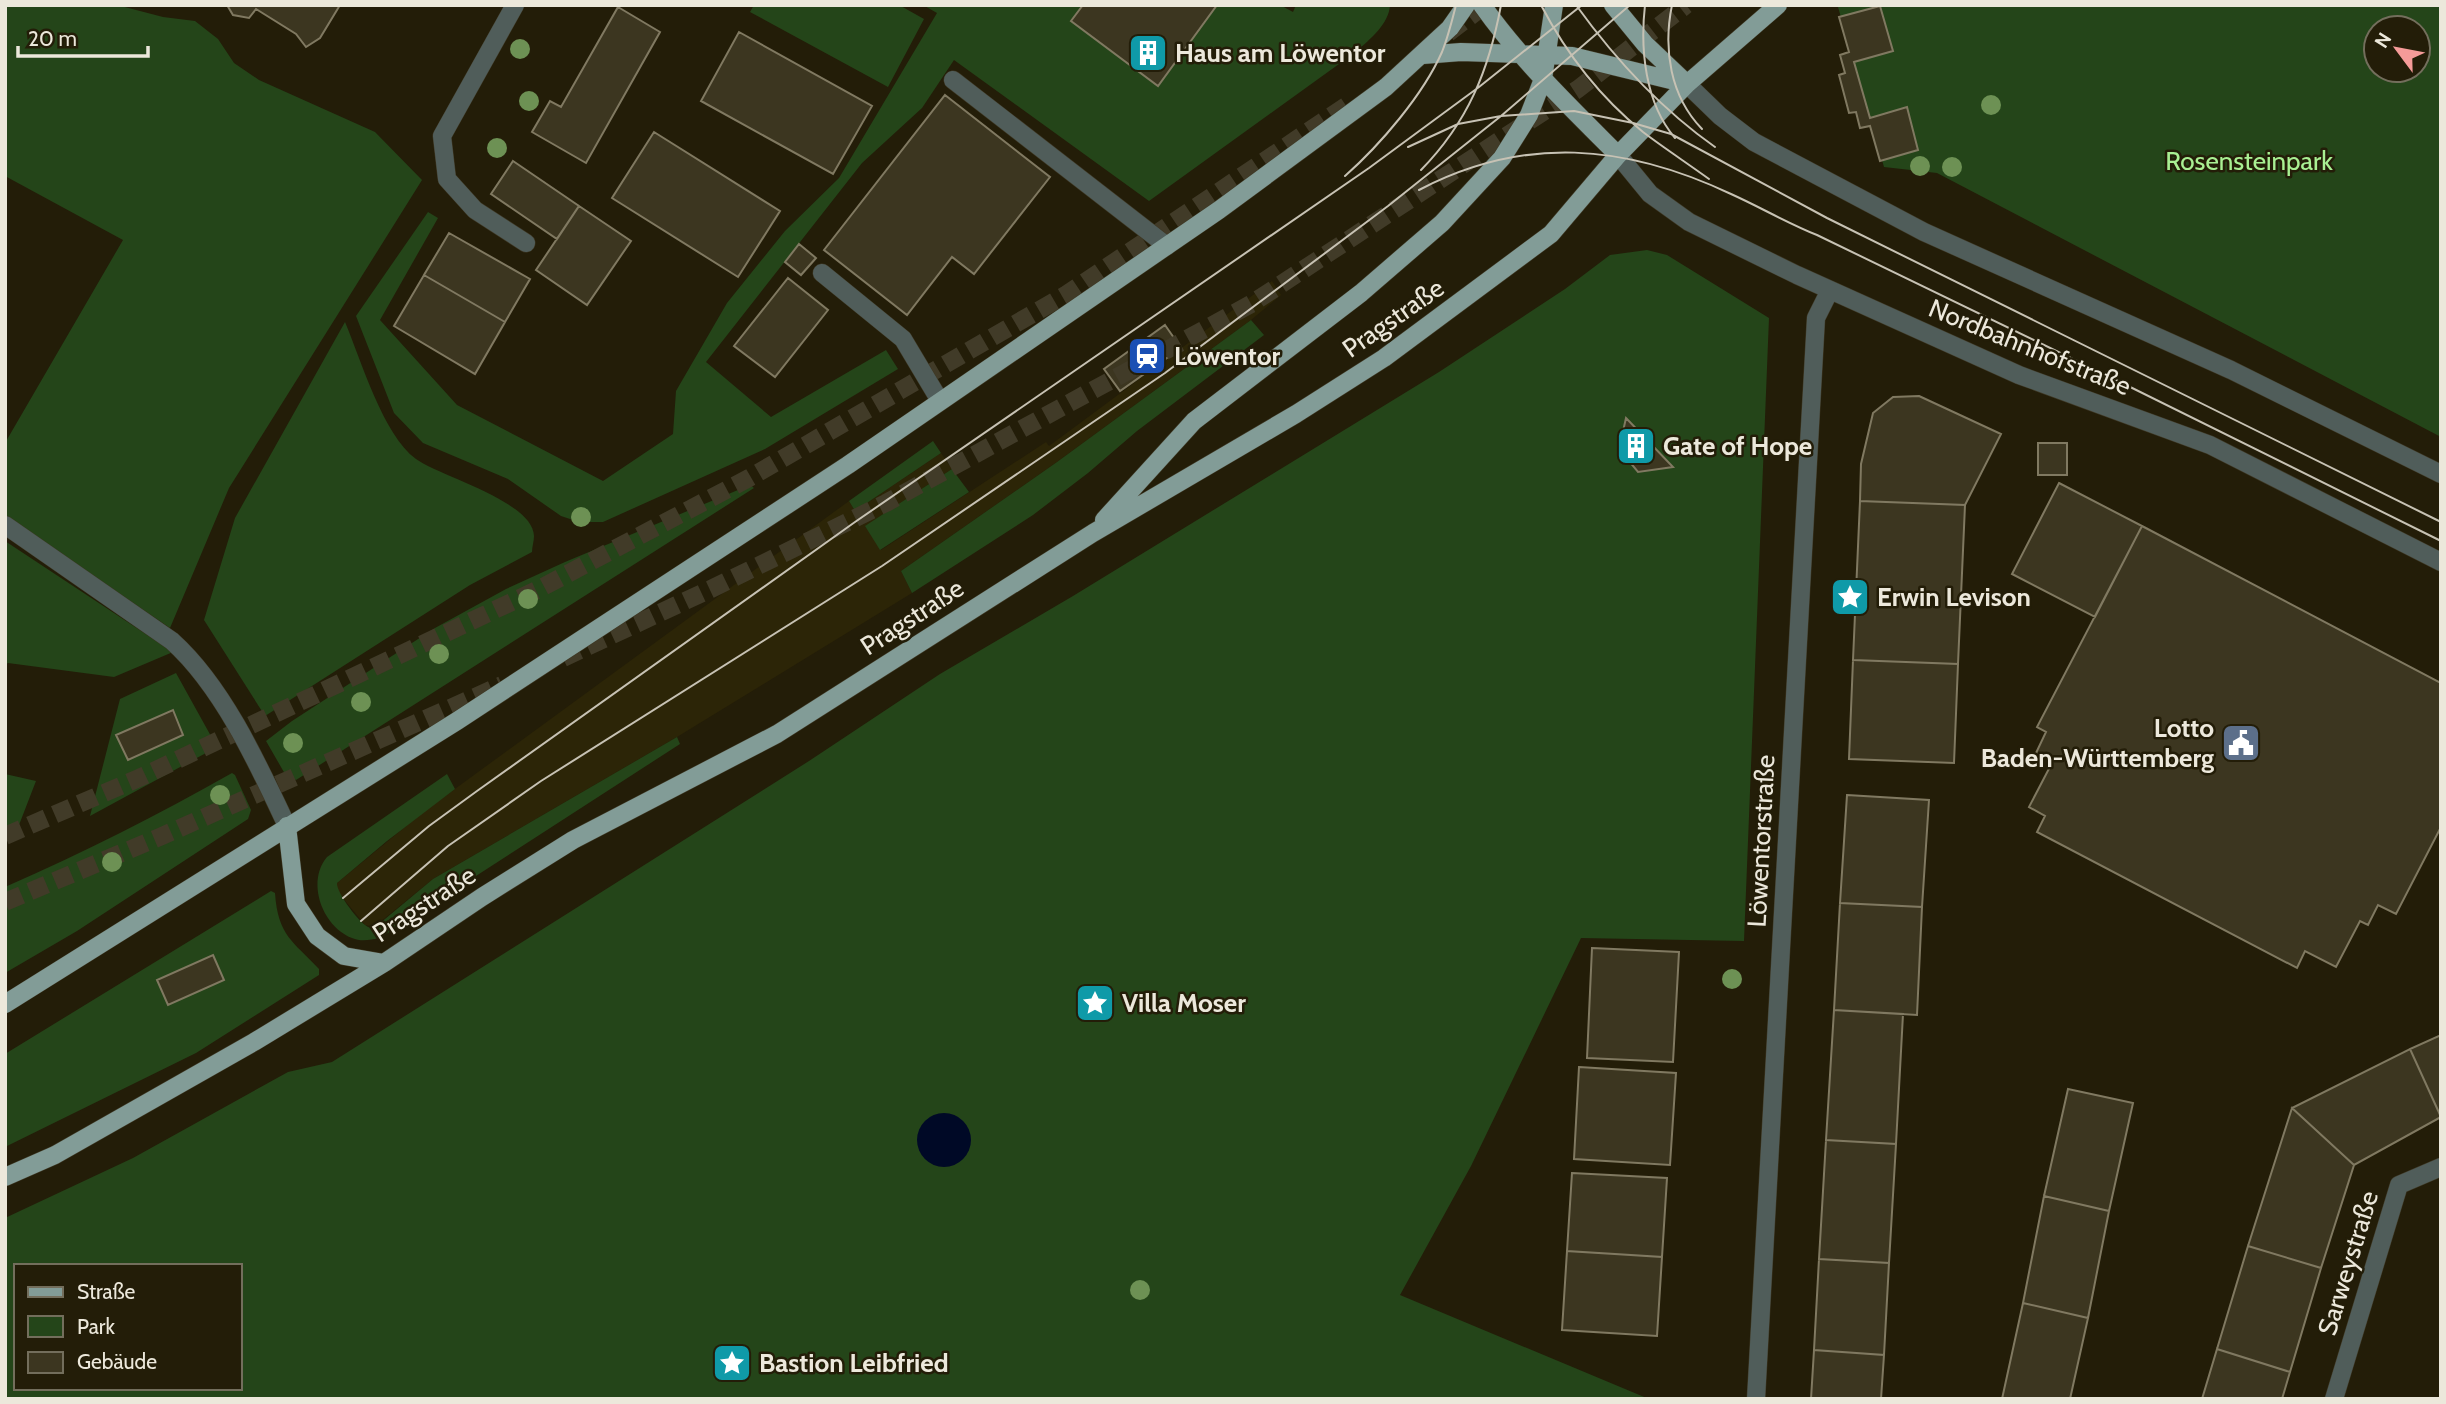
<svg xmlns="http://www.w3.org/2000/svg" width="2446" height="1404" viewBox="0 0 2446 1404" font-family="Cabin,sans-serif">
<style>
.built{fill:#2c2507}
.green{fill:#244519;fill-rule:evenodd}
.water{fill:#000926}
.building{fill:#3c3620;stroke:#807961;stroke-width:2}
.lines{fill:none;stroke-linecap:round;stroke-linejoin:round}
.major-tunnel{stroke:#413b28;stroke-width:18;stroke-dasharray:18 9;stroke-linecap:butt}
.minor-casing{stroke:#3f3926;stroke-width:19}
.major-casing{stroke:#3f3926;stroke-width:19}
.minor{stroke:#505d5a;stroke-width:18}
.major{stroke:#829c97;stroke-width:18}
.tram{stroke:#c7c2b4;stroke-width:2}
.tree{fill:#6d9154}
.labels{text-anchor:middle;stroke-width:5;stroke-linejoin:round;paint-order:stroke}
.poi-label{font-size:26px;font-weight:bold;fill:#ece8db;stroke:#231d08;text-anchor:start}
.park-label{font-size:26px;fill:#a9f093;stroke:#231d08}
.street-label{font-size:26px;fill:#ece8db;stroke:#231d08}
</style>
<rect width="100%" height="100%" fill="#231d08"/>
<path class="built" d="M1272 281 1281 295 1251 320 1057 462 901 571 912 593 677 737 433 879 374 927 365 925 337 891V883L422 813 849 501 855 511 941 453 952 469 866 526 881 550 1046 442 1049 446Z"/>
<path class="green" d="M5 5H117L163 17 195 21 218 39 234 63 259 80 375 132 422 180 229 488 170 628 5 516V443L123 240 5 176Z
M754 5H899L924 19 888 87 750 12Z
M923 5H1083L1071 21 1158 85 1217 5H1280L1293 12 1296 5H1390C1389 24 1370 39 1357 51L1149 201 954 60 922 108 862 163 706 362 771 417 886 350 898 369 765 449 603 522H579L561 516 508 479 423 443 394 413 356 316 428 212 438 218 380 320 457 405 603 481 673 434 676 391 727 303 785 231 839 178 937 13Z
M1841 5H2441V437L1937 173 1884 167 1838 7ZM2376 28H2418V70H2376Z
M1647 250 1667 255 1769 318 1744 941 1581 938 1471 1166 1400 1295 1649 1399H5V1218L133 1158 288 1072 332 1062 809 761 940 674 1073 596 1439 372 1565 289 1610 255ZM16 1266H240V1388H16Z
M1251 320 1264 335 1137 431 1088 473 1033 515 912 593 901 571 1057 462Z
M345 322C361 360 383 435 416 459 441 477 533 501 534 536 534 541 532 547 532 552L470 585 265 716 204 620 235 518Z
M933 441 941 453 855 511 849 501Z
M952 469 969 492 880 550 865 526Z
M750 485 754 488 296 780 285 774 266 741 292 721 435 628 506 589 565 562Z
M5 541 173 652 114 677 8 663 5 665Z
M176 673 217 747 90 816 120 699Z
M677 737 680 744 380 938C370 940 361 942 352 938 322 926 306 882 327 857L447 774 455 789 387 841 337 883C336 892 359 923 368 927 373 929 374 927 379 924L433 879Z
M232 773 235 775 251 810 248 819 77 931 5 973V887C83 853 158 815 232 773Z
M5 774 36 781 19 825 5 832Z
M271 891 275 893C278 936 293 941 319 969V975L196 1053 5 1147V1054Z"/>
<path class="water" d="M917 1140a27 27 0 1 1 54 0a27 27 0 1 1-54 0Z"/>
<path class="building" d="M227 5H340L320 38 306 47 296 34 256 9 249 18 233 15Z
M1083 5H1217L1158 86 1071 21Z
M1880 6 1893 51 1854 62 1870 118 1907 107 1918 150 1880 161 1870 126 1860 128 1856 112 1849 113 1839 75 1845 73 1840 55 1849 52 1839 17Z
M618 7 660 32 586 163 532 132 550 101 561 107Z
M739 32 872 106 833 174 701 101Z
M945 95 1050 177 974 274 952 257 907 315 824 250Z
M654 132 780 211 738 277 612 198Z
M513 161 579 206 557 239 491 194Z
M579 206 631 241 587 305 536 270Z
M449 233 530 279 505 322 424 275Z
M799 244 816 258 801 275 785 262Z
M424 275 505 322 475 374 394 326Z
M788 278 828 310 775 377 734 346Z
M1165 325 1181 348 1120 391 1104 369Z
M1919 396 2001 434 1965 505 1860 501 1861 464 1873 413 1893 397Z
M1626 418 1650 443 1673 467 1638 472 1619 449Z
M2038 443H2067V475H2038Z
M2059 483 2142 526 2095 617 2012 574Z
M1860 501 1965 505 1958 664 1853 660Z
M2142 526 2441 683V827L2396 914 2378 905 2368 925 2360 921 2336 967 2305 951 2297 968 2037 832 2045 816 2029 807 2053 761 2036 753 2046 732 2037 727Z
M1853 660 1958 664 1954 763 1849 759Z
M173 710 183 735 128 760 116 735Z
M1847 795 1929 800 1922 907 1840 903Z
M1840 903 1922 907 1917 1015 1834 1010Z
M1592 948 1679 952 1673 1062 1587 1058Z
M213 955 224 980 168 1005 157 980Z
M1834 1010 1903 1014 1896 1144 1826 1140Z
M2441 1035V1117L2410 1049Z
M2410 1049 2441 1117 2354 1165 2292 1108Z
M1579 1067 1676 1073 1670 1165 1574 1159Z
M2068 1089 2133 1103 2109 1211 2044 1196Z
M2292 1108 2354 1165 2321 1268 2248 1246Z
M1826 1140 1896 1144 1889 1263 1819 1259Z
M1572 1173 1667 1178 1662 1257 1567 1251Z
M2044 1196 2109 1211 2088 1318 2023 1303Z
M2248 1246 2321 1268 2290 1372 2217 1349Z
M1567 1251 1662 1257 1657 1336 1562 1330Z
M1819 1259 1889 1263 1884 1355 1814 1350Z
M2023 1303 2088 1318 2070 1399H2002Z
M2217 1349 2290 1372 2282 1399H2202Z
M1814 1350 1884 1355 1881 1399H1811Z"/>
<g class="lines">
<path class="major-tunnel" d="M1448 33 1485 5
M563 658 711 589 886 503 1251 304 1578 89 1686 5
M5 836 139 778 537 590 749 478 1067 294 1352 102
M5 902 162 836 502 685"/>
<g class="minor-casing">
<path id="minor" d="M515 5 442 136 447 179 475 210 526 243
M953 80 1167 246
M1687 84 1720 116 1754 142 1924 232 2231 370 2441 474
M1618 155 1650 194 1689 222 1797 275 2019 375 2210 445 2441 562
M822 273 903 339 940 401
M5 525 172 641C223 687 258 764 287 826
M1756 1399 1816 318 1830 290
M2334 1399 2399 1185 2441 1167"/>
</g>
<g class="major-casing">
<path id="major" d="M1482 5C1521 60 1570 107 1618 155
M1613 5 1645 44 1685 82
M1423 55 1461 52 1572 56 1687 84
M1104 520 1194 421 1361 293 1442 223 1502 158 1529 115 1543 79 1554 5
M287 826 296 904 317 936 344 956 384 963
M5 1004 457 721 848 465 1219 210 1386 87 1450 28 1466 5
M5 1177 55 1155 254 1042 384 963 482 897 573 840 777 734 1093 533 1296 414 1384 358 1551 234 1618 155 1687 84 1778 5"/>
</g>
<use href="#minor" class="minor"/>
<use href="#major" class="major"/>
<path class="tram" d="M1541 5C1566 53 1601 98 1643 132 1664 148 1687 163 1709 179
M1576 5C1615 59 1661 109 1715 147
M1645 5C1640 49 1645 103 1675 138
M1672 5C1663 49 1670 96 1702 129
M1408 147 1458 124 1501 116 1574 111 1633 123 1671 134 1827 218 2441 522
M1421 170C1468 122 1489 70 1501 5
M1345 176C1380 145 1423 95 1442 52 1448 37 1452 21 1456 5
M1419 190C1524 135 1625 144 1731 194 1760 207 1787 223 1817 235L2110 377 2441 541
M343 898 429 826 477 791 855 522 1369 168 1479 87 1582 5
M361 921 448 846 541 781 882 566 1165 373 1388 206 1501 116 1630 5"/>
</g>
<g class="tree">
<circle cx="520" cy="49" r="10"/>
<circle cx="529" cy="101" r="10"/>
<circle cx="1991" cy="105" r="10"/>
<circle cx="497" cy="148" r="10"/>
<circle cx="1920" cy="166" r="10"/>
<circle cx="1952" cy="167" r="10"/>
<circle cx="581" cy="517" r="10"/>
<circle cx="528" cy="599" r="10"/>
<circle cx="439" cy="654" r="10"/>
<circle cx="361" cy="702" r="10"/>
<circle cx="293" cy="743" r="10"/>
<circle cx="220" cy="795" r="10"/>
<circle cx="112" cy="862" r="10"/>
<circle cx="1732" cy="979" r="10"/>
<circle cx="1140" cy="1290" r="10"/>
</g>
<defs>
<g id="building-square" transform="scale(2.0125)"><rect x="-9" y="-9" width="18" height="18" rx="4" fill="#0f9aa8" stroke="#231d08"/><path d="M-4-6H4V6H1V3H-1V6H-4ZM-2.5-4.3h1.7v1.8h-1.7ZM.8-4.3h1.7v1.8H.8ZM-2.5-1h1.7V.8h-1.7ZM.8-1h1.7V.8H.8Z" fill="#fff"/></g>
<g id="station-square" transform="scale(2.0125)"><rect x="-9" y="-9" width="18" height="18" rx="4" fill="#1a4fb4" stroke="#231d08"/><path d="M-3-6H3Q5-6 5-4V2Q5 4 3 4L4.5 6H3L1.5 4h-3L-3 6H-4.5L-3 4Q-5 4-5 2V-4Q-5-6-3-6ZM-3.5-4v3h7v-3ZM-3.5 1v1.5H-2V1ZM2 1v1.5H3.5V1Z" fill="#fff"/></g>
<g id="sight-square" transform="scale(2.0125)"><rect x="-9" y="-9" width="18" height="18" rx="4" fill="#0f9aa8" stroke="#231d08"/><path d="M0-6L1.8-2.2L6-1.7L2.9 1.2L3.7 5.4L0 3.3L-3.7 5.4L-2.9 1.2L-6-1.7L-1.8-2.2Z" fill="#fff"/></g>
<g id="civic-square" transform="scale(2.0125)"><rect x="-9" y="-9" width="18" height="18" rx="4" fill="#5c6f8a" stroke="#231d08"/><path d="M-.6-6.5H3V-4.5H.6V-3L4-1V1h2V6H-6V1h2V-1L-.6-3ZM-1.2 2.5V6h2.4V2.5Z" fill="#fff"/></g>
</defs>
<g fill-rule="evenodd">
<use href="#building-square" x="1148" y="53"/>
<use href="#station-square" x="1147" y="356"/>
<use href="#building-square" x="1636" y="446"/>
<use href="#sight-square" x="1850" y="597"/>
<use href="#civic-square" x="2241" y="743"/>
<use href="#sight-square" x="1095" y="1003"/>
<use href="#sight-square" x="732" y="1363"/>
</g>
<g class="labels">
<g class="poi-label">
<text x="1175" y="62">Haus am Löwentor</text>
<text x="1174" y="365">Löwentor</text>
<text x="1663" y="455">Gate of Hope</text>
<text x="1877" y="606">Erwin Levison</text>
<text x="2214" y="737" text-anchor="end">Lotto<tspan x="2214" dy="30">Baden-Württemberg</tspan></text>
<text x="1122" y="1012">Villa Moser</text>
<text x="759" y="1372">Bastion Leibfried</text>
</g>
<g class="park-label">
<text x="2249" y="170">Rosensteinpark</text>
</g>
<g class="street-label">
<text transform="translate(1393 318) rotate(-35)" y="9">Pragstraße</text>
<text transform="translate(2030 347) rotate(22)" y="9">Nordbahnhofstraße</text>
<text transform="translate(912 617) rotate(-33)" y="9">Pragstraße</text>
<text transform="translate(1761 841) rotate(-87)" y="9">Löwentorstraße</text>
<text transform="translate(424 904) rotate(-33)" y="9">Pragstraße</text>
<text transform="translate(2348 1263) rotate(-73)" y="9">Sarweystraße</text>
</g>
</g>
<rect width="2446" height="1404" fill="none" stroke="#ece8db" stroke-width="14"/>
<rect x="14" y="1264" width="228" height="126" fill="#231d08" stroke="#736e5c" stroke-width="2"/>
<rect x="28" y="1287" width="35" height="10" fill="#829c97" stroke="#736e5c" stroke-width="2"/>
<text x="77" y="1299" font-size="21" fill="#ece8db">Straße</text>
<rect x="28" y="1316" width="35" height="21" fill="#244519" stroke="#736e5c" stroke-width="2"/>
<text x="77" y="1334" font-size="21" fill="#ece8db">Park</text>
<rect x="28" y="1352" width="35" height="21" fill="#3c3620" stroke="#736e5c" stroke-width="2"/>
<text x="77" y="1369" font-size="21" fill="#ece8db">Gebäude</text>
<g transform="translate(2397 49) rotate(302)"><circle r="33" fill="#231d08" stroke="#736e5c" stroke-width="2"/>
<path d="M0-5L12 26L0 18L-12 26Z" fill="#f59b99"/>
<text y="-10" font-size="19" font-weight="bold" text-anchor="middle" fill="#ece8db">N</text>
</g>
<path d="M18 46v10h130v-10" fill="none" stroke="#ece8db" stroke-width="3.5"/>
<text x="28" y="46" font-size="21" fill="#ece8db" stroke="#231d08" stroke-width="5" paint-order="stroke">20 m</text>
</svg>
